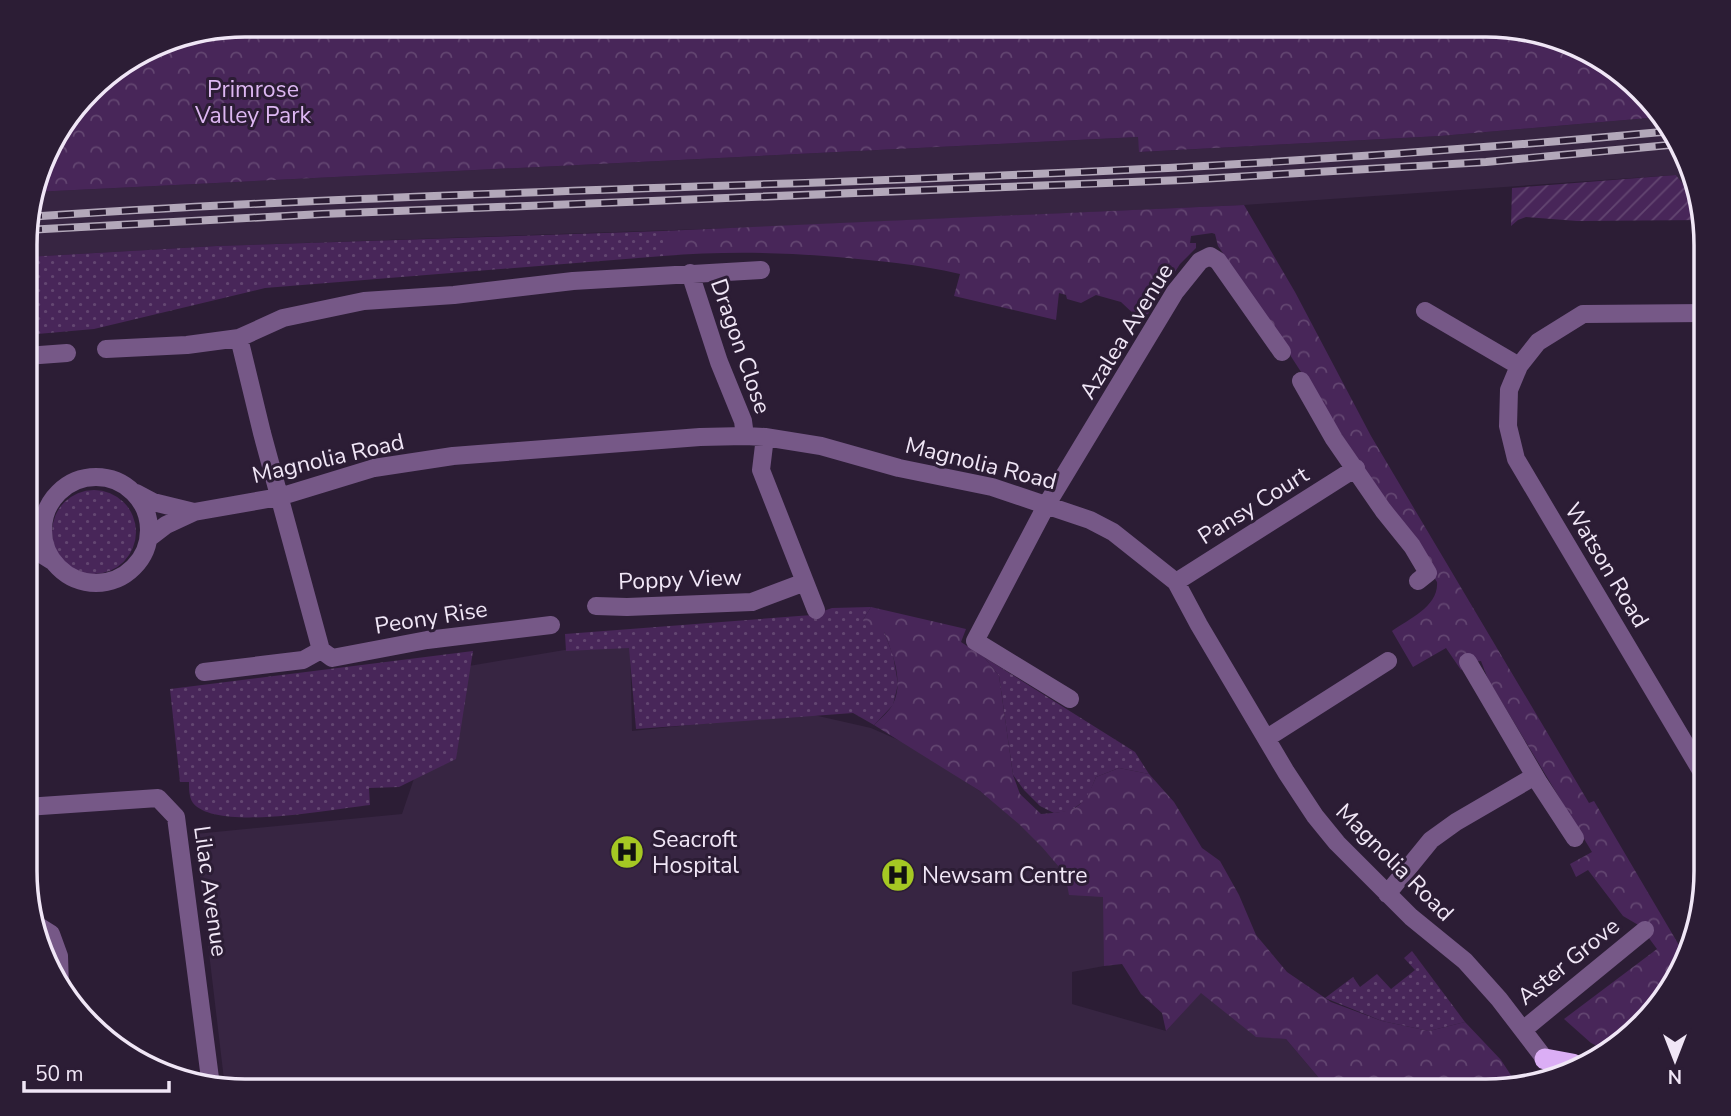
<svg xmlns="http://www.w3.org/2000/svg" width="1731" height="1116" viewBox="0 0 1731 1116" font-family="'Nunito Sans',sans-serif">
<style>
.built{fill:#372542}
.grass{fill:url(#grass-dots)}
.forest{fill:url(#forest-crowns)}
.garden{fill:url(#garden-furrows)}
.lines{fill:none;stroke-linecap:round;stroke-linejoin:round}
.minor{stroke:#765887;stroke-width:18}
.highway{stroke:#dbaef5;stroke-width:21}
.rail-casing{stroke:#b3a8ba;stroke-width:8}
.rail{stroke:#2c1d35;stroke-width:5;stroke-dasharray:16;stroke-linecap:butt}
.labels{text-anchor:middle;stroke-width:6;stroke-linejoin:round;paint-order:stroke}
.park-label{font-size:23px;fill:#ddb7f2;stroke:#2c1d35}
.street-label{font-size:23px;fill:#f0e6f6;stroke:#2c1d35}
.poi-label{font-size:23px;fill:#f0e6f6;stroke:#2c1d35;text-anchor:start}
.rim{fill:none;stroke:#f0e6f6;stroke-width:3.5}
</style>
<defs>
<pattern id="grass-dots" width="8" height="8" patternUnits="userSpaceOnUse" patternTransform="scale(1.75)"><rect width="8" height="8" fill="#482659"/><path d="M2 2h.1M6 6h.1" fill="none" stroke="#634671" stroke-width="1.8" stroke-linecap="round"/></pattern>
<pattern id="forest-crowns" width="20" height="18" patternUnits="userSpaceOnUse" patternTransform="scale(1.75)"><rect width="20" height="18" fill="#482659"/><path d="M2 6a3 3 0 1 1 6 0M12 15a3 3 0 1 1 6 0" fill="none" stroke="#634671"/></pattern>
<pattern id="garden-furrows" width="10" height="10" patternUnits="userSpaceOnUse" patternTransform="scale(1.75)"><rect width="10" height="10" fill="#482659"/><path d="M-1 1l2-2M0 10L10 0M9 11l2-2" fill="none" stroke="#634671"/></pattern>
</defs>
<rect width="100%" height="100%" fill="#2c1d35"/>
<path class="built" d="M1660 117 1677 135 1694 191 1689 192 1676 175 1244 205 762 227 217 246 26 257V217L34 192 1138 137 1140 152 1440 136Z
M630 639 632 731 805 713 871 728 912 746 1040 831 1104 897V966L1072 972V1004L1166 1031 1201 992 1256 1036 1286 1039 1330 1091H245L225 1088 195 834 402 814 451 669Z"/>
<path class="grass" d="M663 231V256L265 288 94 329 26 335V257L217 246Z
M52 532a42 42 0 1 1 84 0a42 42 0 1 1-84 0Z
M871 607 863 620 884 632 893 655 898 684 893 705 874 725 853 713 636 729 629 648 566 651 565 634 812 615 832 608Z
M473 651 456 759 399 787 369 788 370 805C334 809 216 832 193 803 189 797 189 789 189 782H180L170 689Z
M984 657 1135 752 1149 774 1119 768 1096 777 1087 799 1070 811 1054 813 1040 806 1024 790 1013 775 999 676Z
M1412 951 1465 1022 1429 1031 1382 1021 1325 998 1353 977 1360 987 1377 974 1391 989 1415 970 1404 958Z"/>
<path class="forest" d="M245 25H1486L1556 36 1609 62 1660 117 1440 136 1139 152 1138 137 34 192 47 147 99 80 161 41Z
M1244 205 1295 292 1371 436 1589 803 1594 801 1683 952 1669 994 1608 1051 1591 1043 1564 1019 1657 949 1640 926 1623 916 1588 870 1576 877 1570 864 1592 852 1488 679 1481 661 1474 662 1461 670 1446 648 1413 667 1392 631C1409 619 1439 606 1437 582L1248 290 1218 246 1215 234 1212 233 1191 236 1190 243H1196V248L1180 264 1148 314 1138 318 1121 302 1096 295 1081 303 1067 299 1066 295 1059 293 1056 320 954 296 960 274C917 264 880 261 837 257 777 252 723 251 663 256V231Z
M871 607 966 629 961 642 984 657 999 676 1013 775 1020 794 1041 814C1075 811 1082 811 1096 777L1119 768 1149 774 1174 802 1202 848 1220 861 1239 895 1256 935 1287 972 1331 1002 1382 1021 1429 1031 1465 1022 1501 1060 1518 1086 1500 1091H1330L1286 1039 1256 1037 1201 993 1166 1031 1162 1013 1141 994 1122 964 1104 966 1103 897 1069 895 1065 874 1042 847 1019 824 980 791 874 725C880 719 889 712 893 704 904 682 893 654 884 632H869L863 620Z"/>
<path class="garden" d="M1676 175 1689 192 1694 191 1703 220 1577 221 1526 217 1518 220 1511 226 1512 188Z"/>
<g class="lines">
<path class="minor" d="M690 273 719 362 743 421 745 436
M1425 311 1519 366
M1706 313 1583 314 1538 342 1519 366 1509 390 1508 426 1516 459 1706 779
M239 338 262 433 321 650 332 658 427 640 551 625
M106 349 187 345 239 338 283 318 364 301 454 295 573 281 761 270
M26 356 67 353
M1301 381 1334 439 1383 510 1412 546 1428 573 1418 581
M765 437 761 470 816 610
M43 530a53 53 0 1 1 106 0a53 53 0 1 1-106 0Z
M136 493 153 502 194 512 166 525 149 538
M194 512 279 497 374 468 453 456 700 437 745 436 765 437 821 446 899 468 992 487 1090 520 1113 532 1176 582 1199 625 1286 772 1315 816 1337 843 1411 917 1465 961 1499 999 1545 1059 1554 1066
M26 549 38 552 54 562
M1176 582 1356 468
M596 606 627 607 752 602 805 582
M1468 662 1539 783 1575 838
M204 672 303 660 321 650
M1070 699 975 641 1047 504 1175 292 1200 261 1210 256 1218 261 1282 352
M1267 738 1388 661
M26 807 158 798 176 817 211 1086
M1387 894 1431 840 1456 822 1535 776
M35 924 51 934 59 956 60 987
M1523 1030 1645 930"/>
<path class="highway" d="M1545 1059 1572 1064 1579 1067"/>
<g class="rail-casing">
<path id="rail" d="M26 217C412 191 799 187 1186 167 1349 158 1511 146 1673 131
M26 230 322 214 1183 180 1486 162 1680 144"/>
</g>
<use href="#rail" class="rail"/>
</g>
<defs>
<g id="hospital-disc" transform="scale(1.75)"><circle r="9.5" fill="#a5c823" stroke="#2c1d35"/><path d="M-5-5h3v3.5h4V-5h3V5h-3V1.5h-4V5h-3Z" fill="#111"/></g>
</defs>
<g fill-rule="evenodd">
<use href="#hospital-disc" x="627" y="852"/>
<use href="#hospital-disc" x="898" y="875"/>
</g>
<g class="labels">
<g class="park-label">
<text x="253" y="97">Primrose<tspan x="253" dy="26">Valley Park</tspan></text>
</g>
<g class="street-label">
<text transform="translate(1126 331) rotate(-58)" y="8">Azalea Avenue</text>
<text transform="translate(741 346) rotate(71)" y="8">Dragon Close</text>
<text transform="translate(328 458) rotate(-13)" y="8">Magnolia Road</text>
<text transform="translate(981 463) rotate(14)" y="8">Magnolia Road</text>
<text transform="translate(1253 505) rotate(-32)" y="8">Pansy Court</text>
<text transform="translate(1607 565) rotate(59)" y="8">Watson Road</text>
<text transform="translate(680 579) rotate(-2)" y="8">Poppy View</text>
<text transform="translate(431 617) rotate(-9)" y="8">Peony Rise</text>
<text transform="translate(1395 862) rotate(45)" y="8">Magnolia Road</text>
<text transform="translate(211 891) rotate(82)" y="8">Lilac Avenue</text>
<text transform="translate(1568 961) rotate(-39)" y="8">Aster Grove</text>
</g>
<g class="poi-label">
<text x="652" y="847">Seacroft<tspan x="652" dy="26">Hospital</tspan></text>
<text x="922" y="883">Newsam Centre</text>
</g>
</g>
<path d="M0 0H1731V1116H0ZM245 37H1486A208 208 0 0 1 1694 245V871A208 208 0 0 1 1486 1079H245A208 208 0 0 1 37 871V245A208 208 0 0 1 245 37Z" fill="#2c1d35" fill-rule="evenodd"/>
<path class="rim" d="M245 37H1486A208 208 0 0 1 1694 245V871A208 208 0 0 1 1486 1079H245A208 208 0 0 1 37 871V245A208 208 0 0 1 245 37Z"/>
<g transform="translate(1675 1060) rotate(180)" stroke="#2c1d35" stroke-width="5" paint-order="stroke">
<path d="M0-5L12 26L0 18L-12 26Z" fill="#f0e6f6"/>
<text y="-10" font-size="19" font-weight="bold" text-anchor="middle" fill="#f0e6f6">N</text>
</g>
<path d="M24 1081v10h145v-10" fill="none" stroke="#f0e6f6" stroke-width="3.5"/>
<text x="35" y="1081" font-size="21" fill="#f0e6f6" stroke="#2c1d35" stroke-width="5" paint-order="stroke">50 m</text>
</svg>
